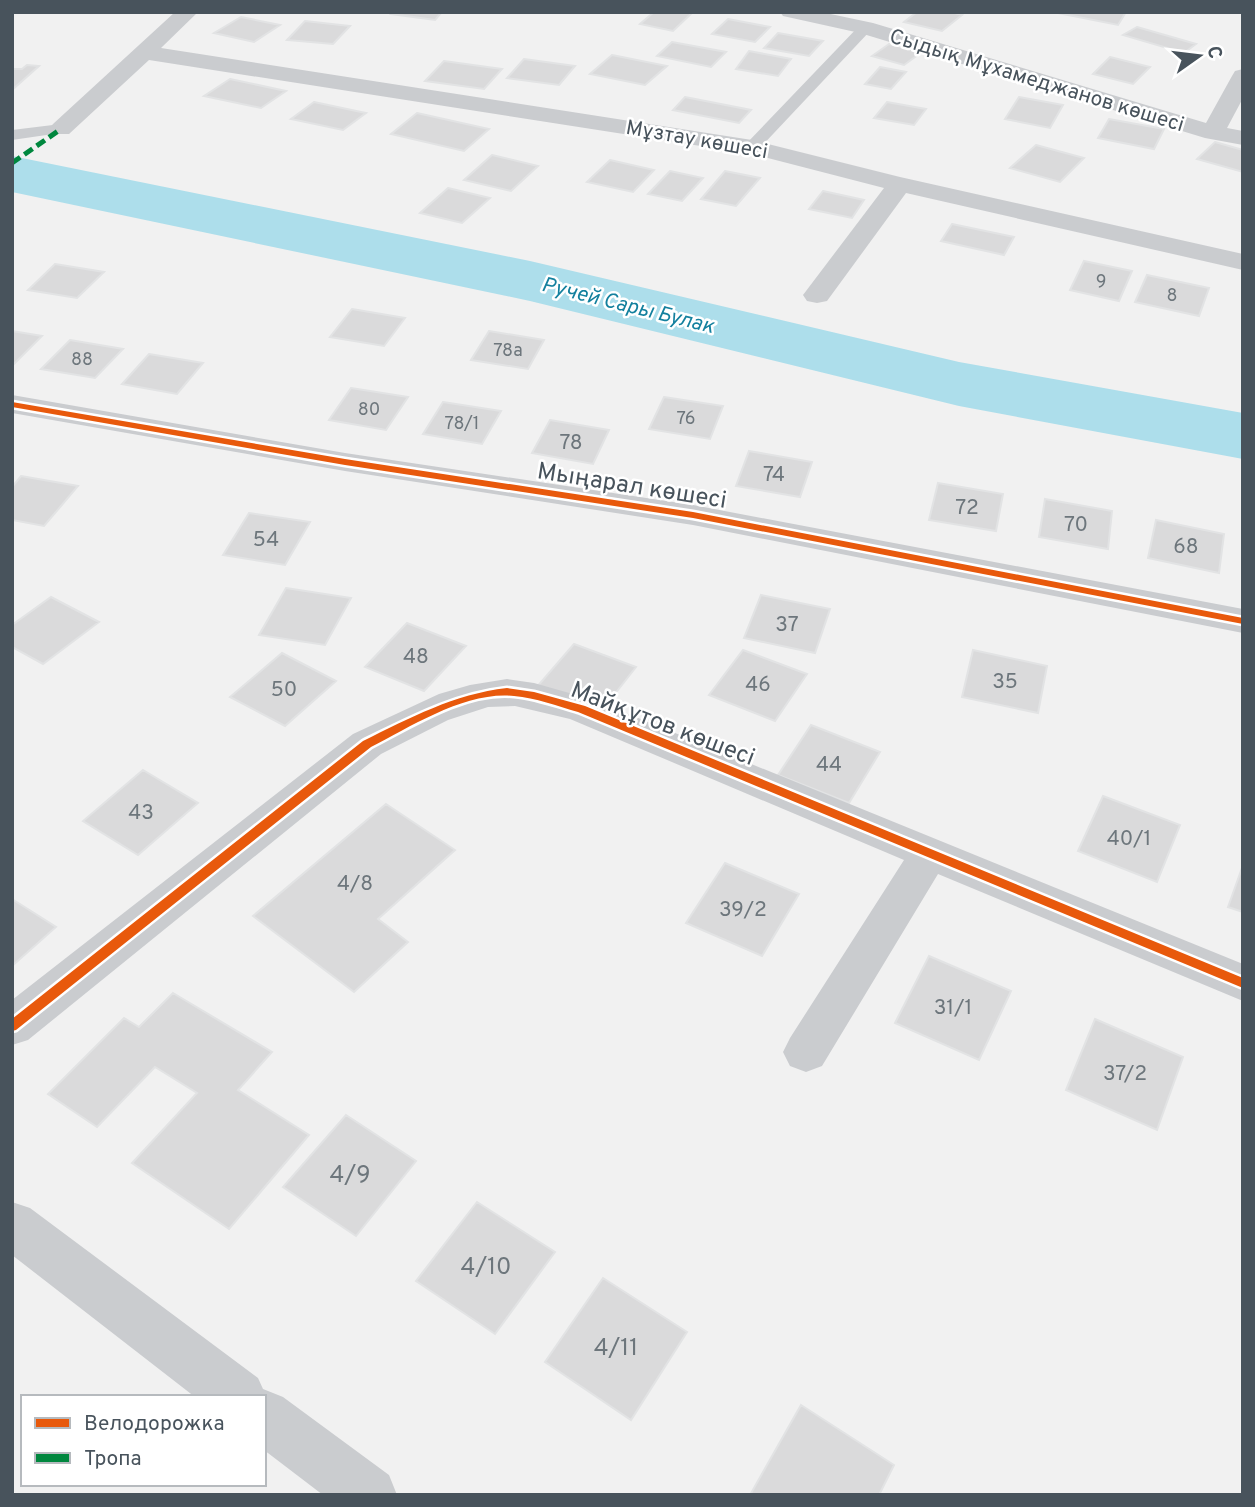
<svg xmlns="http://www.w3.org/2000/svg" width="1255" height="1507" viewBox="0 0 1255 1507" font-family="Overpass,sans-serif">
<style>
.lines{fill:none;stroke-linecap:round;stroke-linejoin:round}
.river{fill:#addeeb;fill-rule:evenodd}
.building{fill:#dadadb;stroke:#e2e3e4;stroke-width:2}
.service{fill:#cacccf;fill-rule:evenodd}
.minor{fill:#cacccf;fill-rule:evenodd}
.quiet{stroke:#00873e;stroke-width:5;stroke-dasharray:10 5;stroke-linecap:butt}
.cycleway-casing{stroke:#fff;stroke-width:5}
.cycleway{fill:#e8590c;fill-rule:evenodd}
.labels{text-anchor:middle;stroke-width:5;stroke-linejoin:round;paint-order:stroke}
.far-number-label{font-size:18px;fill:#6d767c}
.far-street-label{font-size:21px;fill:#48535c;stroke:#fff}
.far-water-label{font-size:21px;font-style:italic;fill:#13809e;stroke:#fff}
.number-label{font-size:21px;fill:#6d767c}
.street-label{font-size:24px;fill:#48535c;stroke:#fff}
.near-number-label{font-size:24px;fill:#6d767c}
</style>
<rect width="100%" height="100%" fill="#f1f1f1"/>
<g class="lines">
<path class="river" d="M12 156 530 261 959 362 1243 413V459L959 406 530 301 12 192Z"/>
</g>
<path class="building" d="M393 12H442L435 20 391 14Z
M654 12H693L673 31 640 24Z
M917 12H951L962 15 942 31 904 22Z
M1053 12H1126L1118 25Z
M241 17 280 25 254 42 214 33Z
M728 19 770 27 755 42 712 34Z
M305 21 350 26 333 44 287 40Z
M1137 27 1196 44 1184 53 1123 35Z
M778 33 823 41 809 56 764 48Z
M672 42 726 52 711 67 657 56Z
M889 44 922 52 904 65 872 56Z
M749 51 791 59 778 76 736 69Z
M612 55 667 66 645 85 590 74Z
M1110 57 1150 67 1133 84 1093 74Z
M524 59 575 66 559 85 507 78Z
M444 61 502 69 484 89 425 81Z
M27 65 39 66 12 90V69H22Z
M880 67 906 72 891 89 865 84Z
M230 79 286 91 261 108 204 96Z
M685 97 751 110 739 123 673 110Z
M1019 97 1063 105 1050 128 1005 119Z
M314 102 366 113 343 130 291 119Z
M887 102 926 109 914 125 874 118Z
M417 113 489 129 464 151 391 134Z
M1109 119 1164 129 1154 149 1098 138Z
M1215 142 1243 150V172L1197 159Z
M1036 145 1084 158 1060 182 1010 168Z
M492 155 538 166 511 191 464 180Z
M610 160 654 170 633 192 587 182Z
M670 171 703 178 682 201 648 194Z
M725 171 760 178 736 206 701 199Z
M448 188 490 198 462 223 420 213Z
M823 191 864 200 852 218 809 209Z
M952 224 1014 237 1004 255 941 241Z
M1084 261 1132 271 1119 301 1070 290Z
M55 264 104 272 77 298 28 290Z
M1147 275 1209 288 1199 316 1135 302Z
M352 309 405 318 384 346 330 337Z
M12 331 42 336 13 365H12Z
M489 331 544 340 528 369 471 360Z
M70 340 123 349 95 378 41 369Z
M149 354 203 363 177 394 122 384Z
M351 388 408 397 386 430 329 420Z
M664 397 723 406 710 439 649 429Z
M443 402 501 411 482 444 423 434Z
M550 420 609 430 593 464 532 453Z
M749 451 812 462 800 497 736 486Z
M21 476 78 486 44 526 12 520V487Z
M938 483 1003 494 996 531 929 520Z
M1045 499 1112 511 1108 549 1039 537Z
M249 513 310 522 285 565 223 555Z
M1156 520 1224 534 1219 573 1148 558Z
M286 588 351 598 325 645 259 635Z
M761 595 830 609 815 653 744 638Z
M51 597 99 622 43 664 12 647V625Z
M407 623 466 646 424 691 365 667Z
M574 644 636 667 599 714 535 689Z
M743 650 807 674 775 721 709 695Z
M973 650 1047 666 1038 713 962 697Z
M282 653 336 681 285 726 230 697Z
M811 725 880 752 849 803 778 775Z
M143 770 198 803 138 855 83 821Z
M1103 796 1180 825 1157 882 1078 851Z
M386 804 455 850 378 919 408 942 354 992 253 916Z
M725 863 799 894 762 956 686 923Z
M1243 865V912L1228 907Z
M12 899 56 927 12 966Z
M929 956 1011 991 979 1060 895 1023Z
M173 993 272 1052 238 1090 309 1135 229 1229 132 1163 197 1093 155 1067 97 1127 48 1094 124 1018 139 1027Z
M1095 1019 1183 1057 1157 1130 1066 1090Z
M346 1115 416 1161 356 1236 283 1187Z
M477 1202 555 1252 495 1334 416 1281Z
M603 1278 687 1332 631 1420 545 1362Z
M801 1405 894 1465 879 1495H750Z"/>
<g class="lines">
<path class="service" d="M865 24 870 25 872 28 870 31 758 150H746L744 147 746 144 860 25Z
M61 124 67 126 69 129 67 132 12 140V130Z"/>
<path class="minor" d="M175 12H198L161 48 752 140 900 177 1243 254V270L906 193 827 301 817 303 807 301 803 295 884 188 752 154 149 60 69 134H53L49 129 53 124Z
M780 12H821L873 23 1206 123 1232 76 1235 71 1243 69V98L1227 128 1243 131V145L1205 138 860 33 783 16Z
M12 395 345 453 693 505 1243 609V633L693 525 345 471 12 413Z
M507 679 534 683 594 700 1243 964V1001L938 874 822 1066 806 1072 790 1066 783 1052 790 1038 904 860 570 719 515 706 488 707 448 720 381 754 28 1040 12 1045V1000L353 734 439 694 470 685Z
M12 1202 30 1208 258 1378 263 1389 283 1397 389 1475 397 1495H323L264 1450V1397H195L12 1255Z"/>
<path class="quiet" d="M12 163 61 129"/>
<g class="cycleway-casing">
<path id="cycleway" d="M12 402 345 459 693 512 1243 618V624L693 518 345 465 12 407Z
M507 688 534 692 585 706 1243 978V988L578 712C557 706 536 698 514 696 466 691 412 726 371 747L16 1030 12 1031V1019L363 741C410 718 454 694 507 688Z"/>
</g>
<use href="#cycleway" class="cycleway"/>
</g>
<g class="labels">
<g class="far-number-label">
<text x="1101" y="287">9</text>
<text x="1172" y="301">8</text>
<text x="508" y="356">78а</text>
<text x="82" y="365">88</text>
<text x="369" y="415">80</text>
<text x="686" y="424">76</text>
<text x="462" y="429">78/1</text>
</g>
<g class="far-street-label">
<text transform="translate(1037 80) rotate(17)" y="7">Сыдық Мұхамеджанов көшесі</text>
<text transform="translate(697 139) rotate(10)" y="7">Мұзтау көшесі</text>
</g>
<g class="far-water-label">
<text transform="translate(628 305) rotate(14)" y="7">Ручей Сары Булак</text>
</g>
<g class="number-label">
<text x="571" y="449">78</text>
<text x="774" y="481">74</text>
<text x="967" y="514">72</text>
<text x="1076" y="531">70</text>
<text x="266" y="546">54</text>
<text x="1186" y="553">68</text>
<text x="787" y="631">37</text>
<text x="416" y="663">48</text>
<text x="1005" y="688">35</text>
<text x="758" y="691">46</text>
<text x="284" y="696">50</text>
<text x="829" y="771">44</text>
<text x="141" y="819">43</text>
<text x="1129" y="845">40/1</text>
<text x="355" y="890">4/8</text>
<text x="743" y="916">39/2</text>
<text x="953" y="1014">31/1</text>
<text x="1125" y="1080">37/2</text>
</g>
<g class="street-label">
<text transform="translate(632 485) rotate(9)" y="8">Мыңарал көшесі</text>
<text transform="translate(663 723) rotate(21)" y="8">Майқұтов көшесі</text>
</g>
<g class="near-number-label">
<text x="350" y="1182">4/9</text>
<text x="486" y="1274">4/10</text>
<text x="616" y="1355">4/11</text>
</g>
</g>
<rect width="1255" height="1507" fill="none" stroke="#48535c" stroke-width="28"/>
<rect x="21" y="1395" width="245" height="91" fill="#ffffff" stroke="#b6babe" stroke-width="2"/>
<rect x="35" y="1418" width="35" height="10" fill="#e8590c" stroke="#b6babe" stroke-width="2"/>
<text x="84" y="1430" font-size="21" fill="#48535c">Велодорожка</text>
<rect x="35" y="1453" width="35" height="10" fill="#00873e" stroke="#b6babe" stroke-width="2"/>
<text x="84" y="1465" font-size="21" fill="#48535c">Тропа</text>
<g transform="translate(1199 56) rotate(76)" stroke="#ffffff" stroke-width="5" paint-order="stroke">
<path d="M0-5L12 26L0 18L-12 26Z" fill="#48535c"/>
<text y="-10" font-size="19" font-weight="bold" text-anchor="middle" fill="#48535c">С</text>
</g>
</svg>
